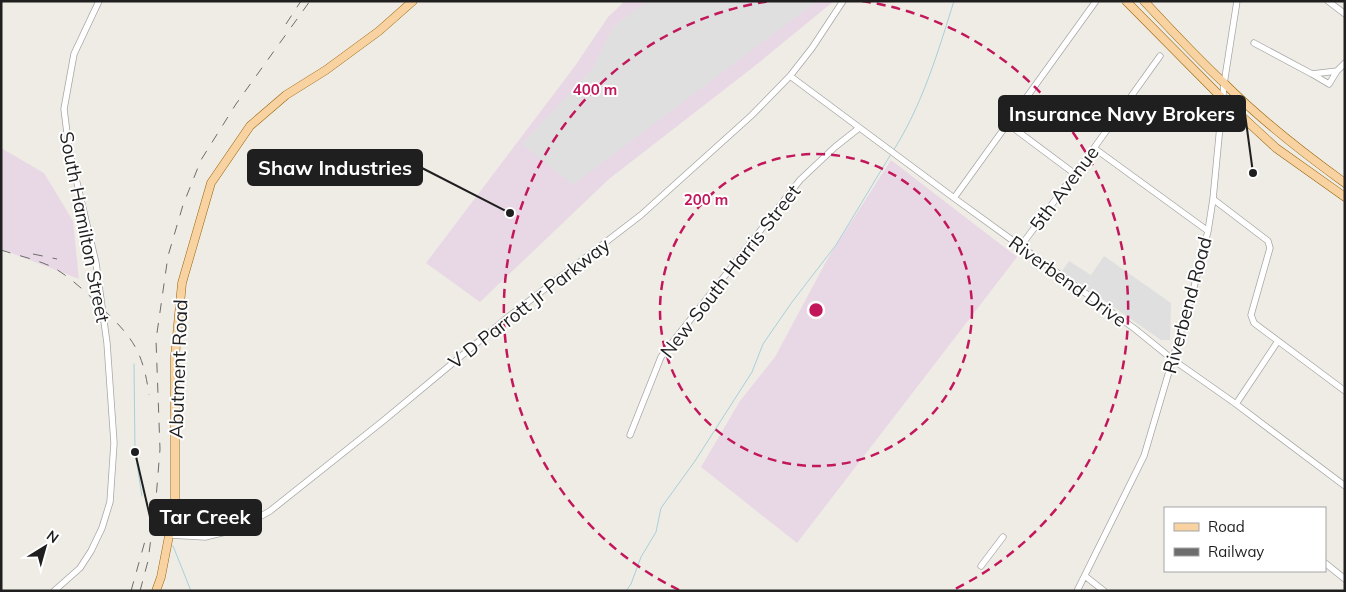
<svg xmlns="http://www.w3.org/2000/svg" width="1346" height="592" viewBox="0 0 1346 592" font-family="Mulish,sans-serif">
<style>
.industrial{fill:#e8d8e5}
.parking{fill:#dfdfdf}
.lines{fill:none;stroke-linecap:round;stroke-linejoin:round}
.stream{stroke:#a7d0db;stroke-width:1}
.minor-casing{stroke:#a6a6a6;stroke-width:7}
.major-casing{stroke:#946405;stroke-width:9}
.minor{stroke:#fff;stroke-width:5.5}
.major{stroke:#f8d2a1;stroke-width:8}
.rail{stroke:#6d6d6d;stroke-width:1;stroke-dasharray:10 10;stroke-linecap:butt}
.ring{fill:none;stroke:#c2185b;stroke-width:2.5;stroke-dasharray:9 6}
.labels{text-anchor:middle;stroke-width:4;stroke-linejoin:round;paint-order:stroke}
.street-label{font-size:19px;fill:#1f1f1f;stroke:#fff}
.centre{fill:#c2185b;stroke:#fff;stroke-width:2.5}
.ring-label{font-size:15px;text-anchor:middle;font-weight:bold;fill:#c2185b;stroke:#fff;stroke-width:4;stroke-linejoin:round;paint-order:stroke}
.leader{fill:none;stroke:#1f1f1f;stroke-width:2}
.callout-dot{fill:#1f1f1f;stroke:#fff;stroke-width:2}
.callout{fill:#1f1f1f;stroke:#1f1f1f;stroke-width:2}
.callout-label{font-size:20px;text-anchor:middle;font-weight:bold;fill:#fff}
</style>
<rect width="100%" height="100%" fill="#efece5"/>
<path class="industrial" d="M625 1H834L756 65 609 179 480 302 426 263 575 66 608 17Z
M1 148 44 173 73 221 79 279 1 249Z
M891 160 1017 257 797 543 701 467 740 401 775 357 828 258Z"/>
<path class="parking" d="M647 1H817L573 185 522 144 593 68 613 27Z
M1104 256 1171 303 1170 340H1161L1062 271 1069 261 1091 275Z"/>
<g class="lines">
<path class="stream" d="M893 151C922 106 938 52 954 1
M134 364 135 452 142 496
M173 546 191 591
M626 591 631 584 641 557 656 532 661 508 695 461 752 372 763 344 792 302 836 245 891 154"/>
<g class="minor-casing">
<path id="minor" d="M1328 1 1345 14
M1254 43 1312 74 1337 71 1345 63
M1312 74 1329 84
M790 76 954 198 1135 329 1172 359 1236 404 1345 486
M1329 84 1337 71
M1008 124 1075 174
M1094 148 1208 231
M954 198 1096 1
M1213 199 1268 241 1270 248 1251 315 1254 323 1345 391
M1020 247 1094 148 1160 56
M1236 404 1278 341
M630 435 661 357 800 180 835 147 859 128
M170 535 205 537 238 529 270 511 383 421 507 318 641 215 752 115 790 76 812 48 843 1
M1325 563 1345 579
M981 566 1003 537
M1085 576 1104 591
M54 591 80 568 91 551 102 528 110 502 114 443 107 343 96 263 69 149 64 109 74 54 99 1
M1077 591 1144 456 1194 287 1208 231 1213 199 1224 84 1237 1"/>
</g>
<g class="major-casing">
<path id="major" d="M1126 1 1223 99 1276 148 1345 197
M1144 1C1170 29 1196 57 1224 83 1261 120 1302 152 1345 183
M156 591 161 577 175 505V356L182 283 211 183 250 126 286 95 326 70 379 31 413 1"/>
</g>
<use href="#minor" class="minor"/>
<use href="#major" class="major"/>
<path class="rail" d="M286 24 301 1
M1 250C19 256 40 260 56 269 72 279 87 293 100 306 132 337 143 350 149 395
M33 254 57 259
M131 591 145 541
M140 591 148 561 156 499 160 449 156 340 168 256 183 205 201 160 236 104 310 1"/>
</g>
<g class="ring">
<circle cx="816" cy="310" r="156"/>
<path d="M679 590A312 312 0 0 1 770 1M862 1A312 312 0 0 1 953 590"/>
</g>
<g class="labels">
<g class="street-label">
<text transform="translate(1064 188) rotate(-53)" y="7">5th Avenue</text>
<text transform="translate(85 227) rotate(79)" y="7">South Hamilton Street</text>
<text transform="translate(730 271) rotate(-52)" y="7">New South Harris Street</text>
<text transform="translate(1068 281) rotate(36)" y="7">Riverbend Drive</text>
<text transform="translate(529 303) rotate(-38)" y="7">V D Parrott Jr Parkway</text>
<text transform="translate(1187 305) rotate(-75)" y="7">Riverbend Road</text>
<text transform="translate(178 369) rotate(-88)" y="7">Abutment Road</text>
</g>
</g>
<circle cx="816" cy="310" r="8" class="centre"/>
<g class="ring-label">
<text x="595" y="95">400 m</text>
<text x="706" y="205">200 m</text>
</g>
<path class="leader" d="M1253 173L1245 114M510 213L422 168M135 452L150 517"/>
<g class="callout-dot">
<circle cx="1253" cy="173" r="5"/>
<circle cx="510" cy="213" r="5"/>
<circle cx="135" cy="452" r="5"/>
</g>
<g class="callout">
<rect x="999" y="96" width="246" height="35" rx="5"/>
<rect x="248" y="150" width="174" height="35" rx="5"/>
<rect x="150" y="500" width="111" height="35" rx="5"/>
</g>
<g class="callout-label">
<text x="1122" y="121">Insurance Navy Brokers</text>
<text x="335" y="175">Shaw Industries</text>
<text x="205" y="524">Tar Creek</text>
</g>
<rect width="1346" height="592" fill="none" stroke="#1f1f1f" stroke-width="5"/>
<rect x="1164" y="507" width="162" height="65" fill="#ffffff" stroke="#a5a5a5"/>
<rect x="1174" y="523" width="25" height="8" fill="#f8d2a1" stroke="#a5a5a5"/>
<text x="1208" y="532" font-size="15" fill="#1f1f1f">Road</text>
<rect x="1174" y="548" width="25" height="8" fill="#6d6d6d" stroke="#a5a5a5"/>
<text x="1208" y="557" font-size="15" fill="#1f1f1f">Railway</text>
<g transform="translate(45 547) rotate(37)" stroke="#ffffff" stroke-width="4" paint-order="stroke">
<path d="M0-4L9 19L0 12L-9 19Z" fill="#1f1f1f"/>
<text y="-8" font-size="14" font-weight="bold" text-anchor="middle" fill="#1f1f1f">N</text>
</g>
</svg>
